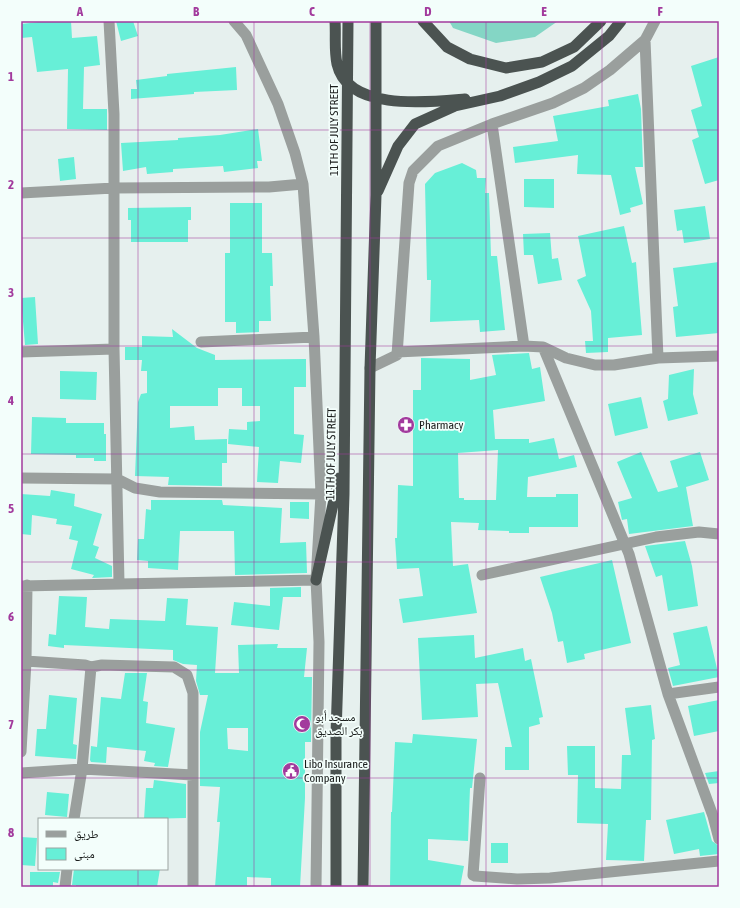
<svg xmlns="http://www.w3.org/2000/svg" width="740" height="908" viewBox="0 0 740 908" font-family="'Asap Condensed','Noto Naskh Arabic',sans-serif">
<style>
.green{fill:#84d6c5}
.building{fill:#67efd7;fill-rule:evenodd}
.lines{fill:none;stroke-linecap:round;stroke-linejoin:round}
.minor{stroke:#9a9f9d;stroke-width:11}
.trunk{stroke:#4b5351;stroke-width:11}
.grid{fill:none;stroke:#a23a9d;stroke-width:1;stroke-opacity:0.55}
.labels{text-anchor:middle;stroke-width:3.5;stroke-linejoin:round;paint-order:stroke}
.street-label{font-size:12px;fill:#191c1b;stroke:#f3fefb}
.poi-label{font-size:12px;fill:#191c1b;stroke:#f3fefb;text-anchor:start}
.neatline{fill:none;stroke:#a23a9d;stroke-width:1.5}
.grid-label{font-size:13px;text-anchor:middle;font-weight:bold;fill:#a23a9d}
</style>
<rect width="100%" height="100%" fill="#e6f0ee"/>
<path class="green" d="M449 21H558L535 37 496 43 453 28Z"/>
<path class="building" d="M47 21H71L72 38 97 36 100 65 84 67 83 109H107V130L67 129 68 69 37 72 32 37 21 38V24Z
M116 21H133L138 36 121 41Z
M719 57V180L705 184 692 140 699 137 691 110 702 106 691 66Z
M236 67 237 90 194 92V94L131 99V89H137L136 80 167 76V74Z
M638 94 641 109 643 167H635L643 204 630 208 631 212 620 215 611 175 577 174 578 155 515 163 513 147 558 141 553 116 609 106 608 100Z
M258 129 262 161H257L258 168 224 172 223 166 173 169V172L147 174 146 167 123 171 121 143 178 140V138L220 135Z
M74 157 76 179 60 181 58 159Z
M462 163 476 170 477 178H486L485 193H489L491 256H497L505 330 480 332 479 320 430 322 431 280H427L425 184 435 173Z
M524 179H554V208L524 207Z
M230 203H262V253H272L273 286H270L271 321H259V332L236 333V322H225V253H230Z
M705 206 710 239 684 243 682 230 677 231 674 210Z
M191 207V220H188V242H131V220H128V208Z
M624 226 632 263 636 262 642 335 608 338V352L586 353 585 341H593L591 311 577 280 586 276 578 236Z
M550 233 552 259 558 258 562 280 538 284 533 255H524L523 234Z
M719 262V333L676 337 673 307 678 306 673 268Z
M35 297 38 344 25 345 21 298Z
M172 329 197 348 215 355V360L306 359V387H294V434L304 435 301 463 280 461 278 483 257 482 259 447 228 444 229 429 247 430V422L260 421V406H242V388H218V406H170V428L194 426 195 440 227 439V463H222V486L168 485 169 477 135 476 138 402 141 394 147 393V371H141L142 360H125V347H142V336L173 337Z
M529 353 532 369 540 367 545 401 493 410 495 439H529V443L554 438 559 459 574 455 577 467 528 477 527 497H556V494H578V527H529V533H509V531L478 530 479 523 451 522 453 566 468 564 477 613 403 623 399 599 423 596 419 568 397 569 395 538H397L398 485 413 486V390H421V358L470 359V380L496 375 492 355ZM498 450 496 500H464V498H459L458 453Z
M694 369 693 394 698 414 668 421 663 401 668 399 669 375Z
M60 371 97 372 96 400 60 399Z
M641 397 648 428 615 436 608 404Z
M32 417 66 418V423H104V434H106V461H94V458H76V455L31 454Z
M641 452 658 492 678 487 670 461 700 452 709 480 686 487 693 526 629 534 627 519 622 520 618 502 632 498 617 462Z
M51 490 75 494 74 506 102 514 93 545 99 547 95 558 112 566V577L92 578 94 575 71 569 78 541 69 539 72 526 56 524 57 519 32 515 31 535 21 534V494L50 496Z
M151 500H222L223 505 282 508 280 543 306 542 307 573 235 575 234 531H180L178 570 148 568V561L137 560 138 539H144L146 509 151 510Z
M290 502H309V519L290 518Z
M685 541 692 566 698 606 668 611 662 575 656 577 645 546Z
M612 560 631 643 584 654 585 659 567 663 563 641 558 642 552 613 540 577Z
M301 587V597H283L279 630 231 625 234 602 270 606V588Z
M59 596 87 597 85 627 109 629 110 619 165 621 167 598 188 599 186 625 218 627 215 673H239L238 645 278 644 277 648H307L304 677H312L311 742H305V798L300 887H271V878L247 877V887H215L220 822H217L220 787 200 786V732L208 695H200L196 681 197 665 183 664 173 660V650L64 645V648L48 646 49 634 56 635ZM227 728H248V751L228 749Z
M707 626 719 677 673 686 668 668 680 665 673 633Z
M474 635 475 658 523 648 525 661 531 659 543 717 539 718 540 724 529 727V770H505V747H512L498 683 476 684 478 717 422 720 418 638Z
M125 673H147L143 701 148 702 146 723 175 728 168 767 154 766 155 763 144 761 146 751 107 747 106 763 91 762 90 760 91 746 97 747 101 697 121 699Z
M49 695 77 698 73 744 77 745 76 759 35 756 37 729H46Z
M719 700V731L694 736 688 706Z
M651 705 655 739 652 740 651 820H646L644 861 606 860 608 824 577 823 578 775H568L567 746H595V788L621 789 622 755H631L625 708Z
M413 734 477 739 472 788H470L468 841 428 839V860L464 866 460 887H390L391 812H392L395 742 412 743Z
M719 771V783L709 784 705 773Z
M154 780 186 784V818L144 819 146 788H153Z
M47 792 69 794 67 817 45 815Z
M704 812 712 841 719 846V854L700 856 699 849 674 854 666 820Z
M21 837 37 838 35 866 21 865Z
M491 843H508V863H491Z
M74 869H160L157 887H76V885H72Z
M30 872H60L58 883 53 882V887H30Z"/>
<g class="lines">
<path class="minor" d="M109 21 114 114V349L119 583
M234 21 246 35 278 104 295 153 303 184 314 337
M492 124 524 346
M21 193 114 188 269 187 303 184
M201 342 314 337 321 494 316 580 319 642 316 887
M543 347 629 554 668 694 713 816 719 839
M21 352 114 349
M397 352 524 346 543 347 566 358 595 365H614L658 358 645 40
M658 358 719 356
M370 368 397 355 409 183 413 171 438 146 492 124 553 103 584 88 610 70 645 40 655 21
M21 478 117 479 135 488 160 492 321 494
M482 575 656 537 699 532 719 534
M21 586 316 580
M26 661 85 665 91 667
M668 694 719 687
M21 752 26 661 27 585
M21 773 82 769 193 775
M480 778 473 875 475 876 517 879 550 878 719 861
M74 819 82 769 91 667 102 665 174 667 187 675 193 693V887
M65 887 67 869"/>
<path class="trunk" d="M335 21C336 35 334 50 337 64 348 112 430 102 465 99
M423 21 447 47 470 59 506 68 542 62 574 47 601 21
M378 191 398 146 415 124 455 106 500 96 539 82 572 66 609 36 621 21
M316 580 339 478
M336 887V734L344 494 348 21
M363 887 370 368 376 195V21"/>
</g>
<path class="grid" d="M138 21V819M254 21V887M370 21V887M486 21V887M602 21V887M21 130H719M21 238H719M21 346H719M21 454H719M21 562H719M21 670H719M21 778H719M138 869V887"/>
<defs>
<g id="pharmacy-disc" transform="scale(0.9)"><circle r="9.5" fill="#a23a9d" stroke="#f3fefb"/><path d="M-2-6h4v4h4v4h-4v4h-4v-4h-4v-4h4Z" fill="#fff"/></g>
<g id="mosque-disc" transform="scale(0.9)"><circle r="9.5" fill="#a23a9d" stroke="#f3fefb"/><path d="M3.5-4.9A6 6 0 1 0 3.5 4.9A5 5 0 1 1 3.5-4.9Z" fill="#fff"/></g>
<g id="civic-disc" transform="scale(0.9)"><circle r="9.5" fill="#a23a9d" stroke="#f3fefb"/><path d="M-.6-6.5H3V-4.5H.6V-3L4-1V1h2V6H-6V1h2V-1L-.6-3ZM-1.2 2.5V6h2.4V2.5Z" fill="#fff"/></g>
</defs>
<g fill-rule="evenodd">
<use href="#pharmacy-disc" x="406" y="425"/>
<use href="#mosque-disc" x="302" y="724"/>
<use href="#civic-disc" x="291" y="771"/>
</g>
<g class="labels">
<g class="street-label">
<text transform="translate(334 130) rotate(-90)" y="4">11TH OF JULY STREET</text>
<text transform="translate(331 454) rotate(-89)" y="4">11TH OF JULY STREET</text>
</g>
<g class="poi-label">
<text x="419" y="429">Pharmacy</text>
<text x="315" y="721">مسجد أبو<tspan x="315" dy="14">بكر الصديق</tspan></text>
<text x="304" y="768">Libo Insurance<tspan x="304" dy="14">Company</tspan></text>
</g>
</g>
<rect width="740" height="908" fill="none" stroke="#f3fefb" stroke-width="44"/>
<rect x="38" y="818" width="130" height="52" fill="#f3fefb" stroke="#9ca4a1"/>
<rect x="46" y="831" width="20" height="6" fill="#9a9f9d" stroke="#9ca4a1"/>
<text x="74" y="838" font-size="12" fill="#191c1b">طريق</text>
<rect x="46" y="848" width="20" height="12" fill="#67efd7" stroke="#9ca4a1"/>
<text x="74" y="858" font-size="12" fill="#191c1b">مبنى</text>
<rect x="22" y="22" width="696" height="864" class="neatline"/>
<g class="grid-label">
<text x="80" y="16">A</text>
<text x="196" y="16">B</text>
<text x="312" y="16">C</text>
<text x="428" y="16">D</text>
<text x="544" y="16">E</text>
<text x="660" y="16">F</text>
<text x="11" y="81">1</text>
<text x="11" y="189">2</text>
<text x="11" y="297">3</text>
<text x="11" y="405">4</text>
<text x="11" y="513">5</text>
<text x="11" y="621">6</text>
<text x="11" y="729">7</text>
<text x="11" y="837">8</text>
</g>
</svg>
